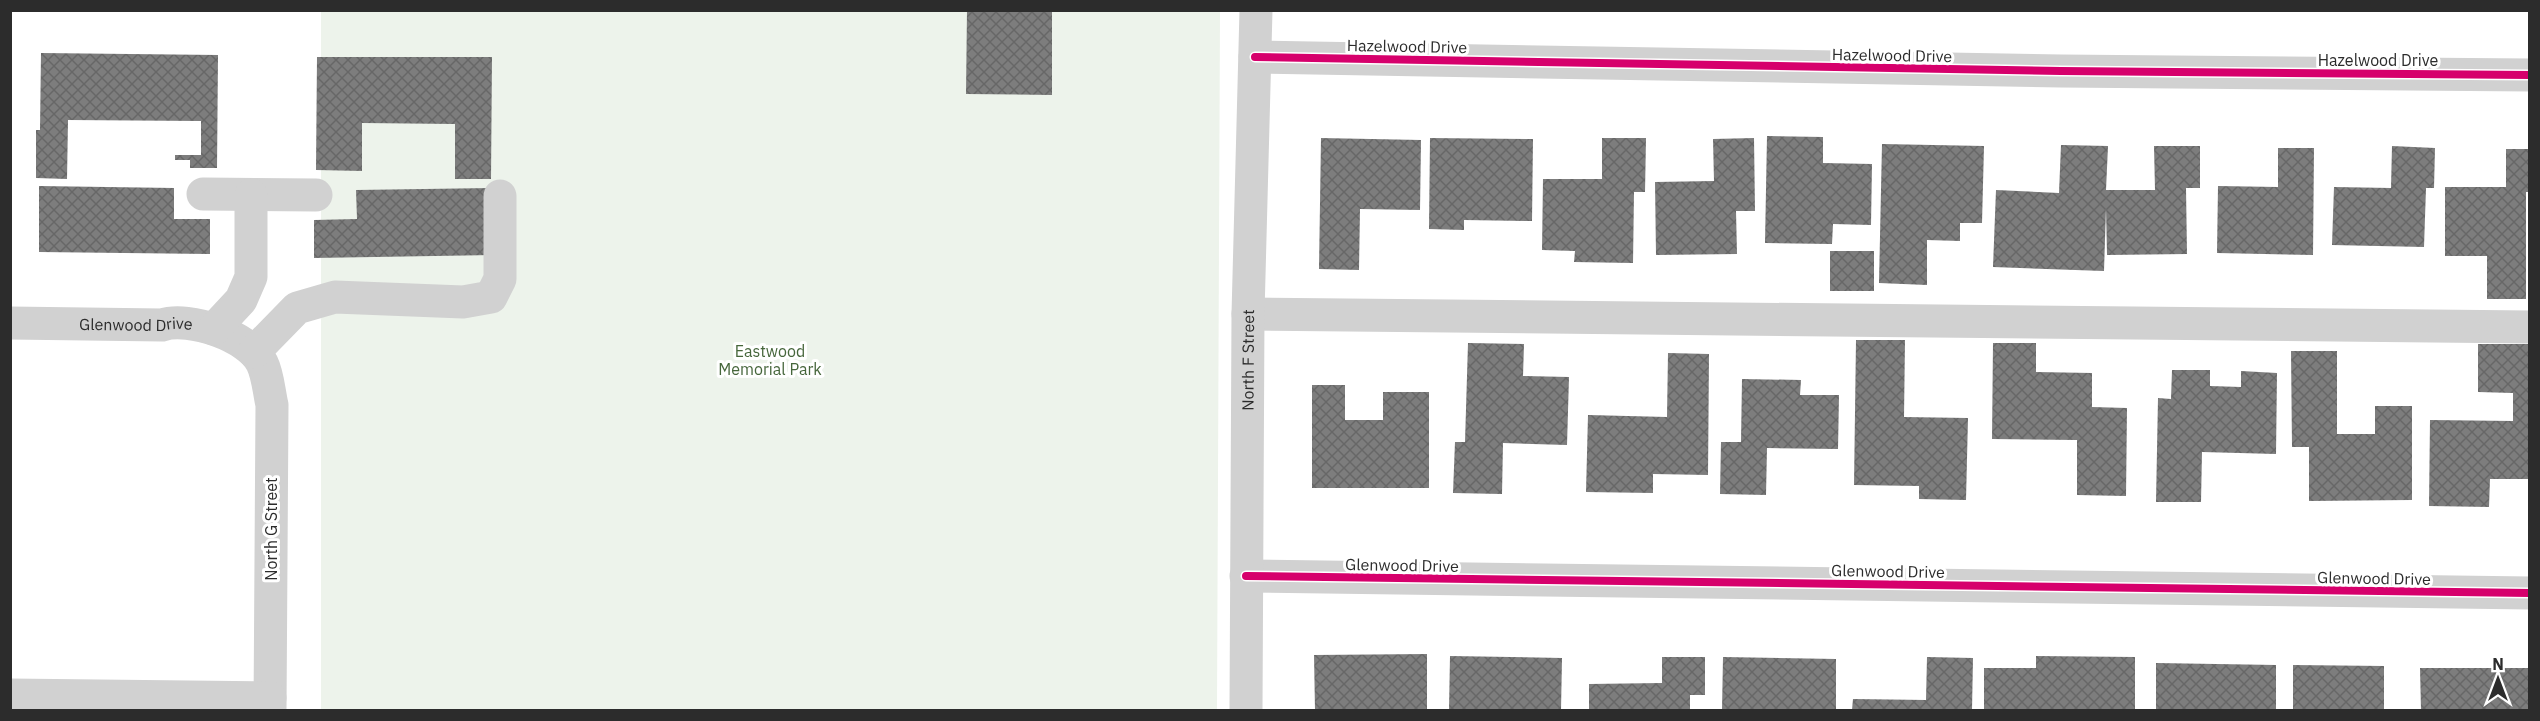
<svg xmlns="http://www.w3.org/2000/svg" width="2540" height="721" viewBox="0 0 2540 721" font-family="'IBM Plex Sans',sans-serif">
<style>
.green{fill:#edf3eb}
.building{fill:url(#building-cross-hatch)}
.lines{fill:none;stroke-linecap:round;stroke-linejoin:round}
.minor{stroke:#d1d1d1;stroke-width:33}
.cycleway-casing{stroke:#fff;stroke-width:11}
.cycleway{stroke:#d6006c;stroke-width:8}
.labels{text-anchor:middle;stroke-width:6;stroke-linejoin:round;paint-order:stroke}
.street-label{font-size:16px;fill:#2c2c2c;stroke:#fff}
.park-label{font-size:16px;fill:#46663b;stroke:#fff}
</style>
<defs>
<pattern id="building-cross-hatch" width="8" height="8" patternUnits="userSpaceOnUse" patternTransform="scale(1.5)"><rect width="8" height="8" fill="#7d7d7d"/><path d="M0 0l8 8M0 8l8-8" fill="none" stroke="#676767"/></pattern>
</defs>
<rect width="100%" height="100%" fill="#fff"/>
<path class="green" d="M321 11H1220L1217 710H321Z"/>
<path class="building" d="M967 10H1052V95L966 94Z
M41 53 218 55 217 168H190V160H175V155H201V121L68 120 67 179 36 178V130H40Z
M317 57H492L491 179H455V124L362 123V171L316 170Z
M1767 136 1823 137V163L1872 164 1871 225 1833 224 1832 244 1765 243Z
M1321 138 1421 140 1420 210 1360 209 1359 270 1319 269Z
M1430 138 1533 139 1532 221 1464 220V230L1429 229Z
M1602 138H1646L1645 192H1634L1633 263 1574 262 1575 251 1542 250 1543 179H1602Z
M1754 138 1755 211H1736L1737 254 1656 255 1655 182 1714 181 1713 139Z
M1882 144 1984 146 1982 223H1960V241L1927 240V285L1879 283Z
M2061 145 2108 146 2106 190H2155L2154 146H2200V188H2186L2187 254 2107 255 2106 208 2104 271 1993 267 1996 190 2059 193Z
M2392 146 2435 148 2434 188H2426L2424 247 2332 245 2334 187 2391 188Z
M2278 148H2314L2313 255 2217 253 2218 186 2278 187Z
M2506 149H2530V192H2526V299H2487V256H2445V187H2506Z
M39 186 174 188V219H210V254L39 252Z
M492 188 494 255 314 258V220L357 219 356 190Z
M1830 251H1874V291H1830Z
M1856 340H1905L1904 417 1968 418 1966 500 1919 499V486L1854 485Z
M1468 343 1524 344 1523 376 1569 377 1567 445 1503 443 1502 494 1453 493 1455 442H1465Z
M1993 343H2036V372L2092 373V407L2127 408 2126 496 2077 495V440L1992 439Z
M2478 344H2530V479H2490L2489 507 2429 506 2430 420 2513 421V393L2478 392Z
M2291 351H2337V434H2375V406H2412V500L2309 501V447H2292Z
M1668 353 1709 354 1708 475 1653 474V493L1586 492 1588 415 1667 417Z
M2172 370H2210V386L2241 387V371L2277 373 2276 454 2202 452 2201 502H2156L2158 398 2171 399Z
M1742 379 1801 380 1800 395H1839L1838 449 1767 448 1766 495 1720 494 1721 442H1741Z
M1312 385H1345V420H1383V392H1429V488H1312Z
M1427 654V710H1315L1314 655Z
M1450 656 1562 658 1561 710H1449Z
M2036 656 2135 657V710H1984V668H2036Z
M1662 657H1705V695H1690V710H1589V684L1662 683Z
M1723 657 1836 659V710H1722Z
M1927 657 1973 658 1972 710H1852L1853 699 1926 700Z
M2156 663 2276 665V710H2156Z
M2293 665 2384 666V710H2293Z
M2420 668H2530V710H2421Z"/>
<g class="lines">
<g class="minor">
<path d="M1255 57 2061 71 2530 75"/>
<path d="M203 194 316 195"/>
<path d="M1248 314 2530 327"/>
<path id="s1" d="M10 323 162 325C189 316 249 336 262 363 268 375 269 392 272 405L270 710"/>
<path d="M214 329 241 300 251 277V195"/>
<path d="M254 352 297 308 335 297 463 302 491 297 500 279V196"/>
<path d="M1246 576 2530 593"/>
<path d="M10 695 270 698"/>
<path id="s2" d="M1246 710 1248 314 1256 10"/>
</g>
<g class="cycleway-casing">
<path id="cycleway" d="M1255 57 2061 71 2530 75
M1246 576 2530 593"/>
</g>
<use href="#cycleway" class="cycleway"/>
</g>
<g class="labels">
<g class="street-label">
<text transform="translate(1407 46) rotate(1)" y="6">Hazelwood Drive</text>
<text transform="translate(1892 55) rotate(1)" y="6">Hazelwood Drive</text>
<text x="2378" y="66">Hazelwood Drive</text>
<text dy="6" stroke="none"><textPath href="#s1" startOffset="126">Glenwood Drive</textPath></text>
<text dy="6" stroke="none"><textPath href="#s2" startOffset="350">North F Street</textPath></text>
<text transform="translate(271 529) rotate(-90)" y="6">North G Street</text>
<text transform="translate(1402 565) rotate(1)" y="6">Glenwood Drive</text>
<text transform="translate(1888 571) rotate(1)" y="6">Glenwood Drive</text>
<text transform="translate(2374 578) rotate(1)" y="6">Glenwood Drive</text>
</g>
<g class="park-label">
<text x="770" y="357">Eastwood<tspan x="770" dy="18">Memorial Park</tspan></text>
</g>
</g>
<rect width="2540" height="721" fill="none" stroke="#2c2c2c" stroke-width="24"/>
<g transform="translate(2498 679)" stroke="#ffffff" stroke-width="4.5" paint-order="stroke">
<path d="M0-4.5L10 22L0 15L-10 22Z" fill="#2c2c2c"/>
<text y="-9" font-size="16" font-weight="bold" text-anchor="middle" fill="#2c2c2c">N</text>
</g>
</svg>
